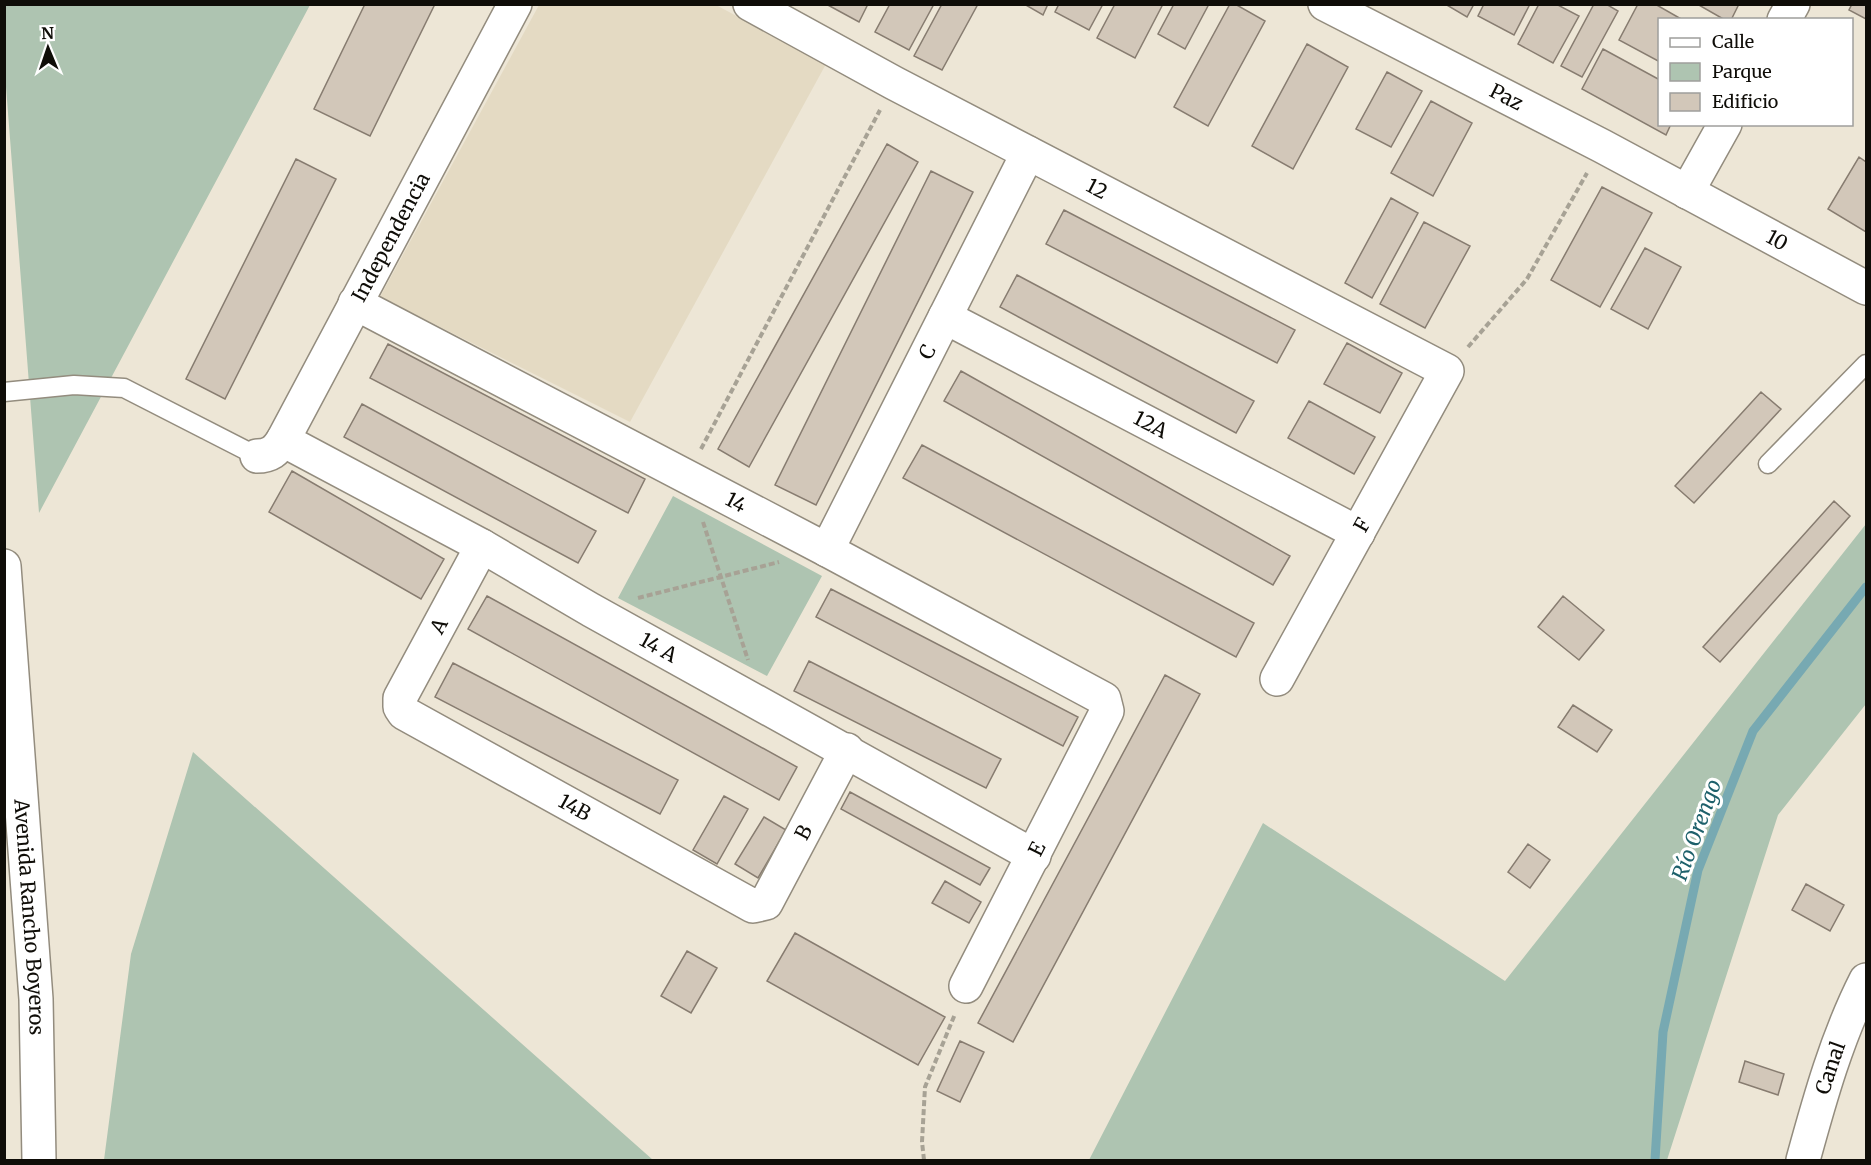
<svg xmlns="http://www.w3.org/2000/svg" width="1871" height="1165" viewBox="0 0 1871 1165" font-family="Merriweather,serif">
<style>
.built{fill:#e4dac3}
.green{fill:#aec4b1}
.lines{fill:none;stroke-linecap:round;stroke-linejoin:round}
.stream{stroke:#77a9b2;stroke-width:9}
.building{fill:#d2c7b9;stroke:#877c70;stroke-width:1.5}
.service-casing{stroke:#938c7e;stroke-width:21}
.minor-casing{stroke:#938c7e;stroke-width:36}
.trunk-casing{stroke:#938c7e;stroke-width:36}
.path{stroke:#a7a295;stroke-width:4;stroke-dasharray:6 3;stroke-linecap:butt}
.service{stroke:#fff;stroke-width:18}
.minor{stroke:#fff;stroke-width:33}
.trunk{stroke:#fff;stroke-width:33}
.labels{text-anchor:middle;stroke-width:6;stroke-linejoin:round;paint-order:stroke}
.street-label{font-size:20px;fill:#0f0d08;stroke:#fff}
.water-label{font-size:21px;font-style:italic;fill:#1d606b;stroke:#fff}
</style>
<rect width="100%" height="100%" fill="#ede6d6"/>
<path class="built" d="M539 5H716L826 64 630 422 380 297Z"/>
<path class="green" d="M4 5H310L39 513 5 74Z
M673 496 822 576 767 676 618 598Z
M1866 524V704L1778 815 1667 1160H1089L1263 823 1505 981Z
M193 752 653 1160H104L131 954Z"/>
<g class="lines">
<path class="stream" d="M1655 1160 1663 1032 1698 870 1753 731 1866 587"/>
</g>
<path class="building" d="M365 4H435L370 136 314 109Z
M826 4H868L859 22Z
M890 4H934L909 50 875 32Z
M942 4H978L942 70 914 56Z
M1024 4H1048L1043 15Z
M1059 4H1103L1089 30 1055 12Z
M1115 4H1163L1135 58 1097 38Z
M1174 4H1209L1185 49 1158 34Z
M1230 4H1235L1265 21 1208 126 1174 107Z
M1445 4H1474L1467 17Z
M1484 4H1530L1514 35 1478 16Z
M1539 4H1556L1579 16 1553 63 1518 44Z
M1594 4H1606L1618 11 1582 77 1561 66Z
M1638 4H1655L1683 20H1660V62L1619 40Z
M1697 4H1739L1731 20H1725Z
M1852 4H1866V19L1849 10Z
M1307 44 1348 67 1293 169 1252 146Z
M1603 49 1660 80V124H1671L1666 135 1582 89Z
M1387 72 1422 91 1391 147 1356 129Z
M1431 101 1472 123 1433 196 1391 173Z
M887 144 918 162 749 467 718 449Z
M1859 157 1866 162V232L1828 209Z
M296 159 336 179 225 399 186 379Z
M931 171 973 192 816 505 775 485Z
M1602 187 1652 213 1600 307 1551 280Z
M1391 198 1418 213 1372 298 1345 283Z
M1064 210 1295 330 1277 363 1046 244Z
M1424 222 1470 246 1425 328 1380 304Z
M1645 248 1681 267 1648 329 1611 309Z
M1017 275 1254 401 1236 433 1000 307Z
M1347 343 1402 373 1380 413 1324 384Z
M388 344 645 479 628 513 370 378Z
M961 371 1290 556 1273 585 944 401Z
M1761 392 1781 409 1694 503 1675 486Z
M1309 401 1375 437 1354 474 1288 438Z
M362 404 596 531 578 563 344 437Z
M922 445 1254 623 1236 657 903 478Z
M292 471 444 559 421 599 269 512Z
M1834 501 1850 516 1720 662 1703 647Z
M831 589 1078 717 1063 746 816 617Z
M487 596 797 767 779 800 468 629Z
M1563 596 1604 630 1579 660 1538 627Z
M809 661 1001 759 986 788 794 691Z
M453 663 678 780 660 814 435 697Z
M1165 675 1200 694 1013 1042 978 1023Z
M1573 705 1612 730 1597 752 1558 727Z
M850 792 990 868 980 885 841 809Z
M724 796 748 809 717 864 693 850Z
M764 817 786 830 758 878 735 864Z
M1528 844 1550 860 1530 888 1508 872Z
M945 881 981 902 969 923 932 903Z
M1806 884 1844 905 1830 931 1792 910Z
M795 933 945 1017 918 1065 767 981Z
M687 951 717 968 691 1013 661 996Z
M960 1041 984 1052 960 1102 937 1091Z
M1745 1061 1784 1074 1778 1095 1739 1082Z"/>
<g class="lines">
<g class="service-casing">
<path id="service" d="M4 392 74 385 124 388 257 456
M1768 464 1866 364"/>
</g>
<g class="minor-casing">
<g id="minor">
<path id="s1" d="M750 4 894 83 1447 371 1277 679"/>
<path id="s2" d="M1325 4 1602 146 1866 288"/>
<path d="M1784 20 1793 4"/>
<path d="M1687 192 1725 124"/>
<path id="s3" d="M355 303 827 550 1104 699 1107 711 966 986"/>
<path id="s4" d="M945 317 1358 533"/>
<path id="s5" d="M283 440 482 546 591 610 1034 856"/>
<path id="s6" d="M257 456C270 456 276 451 283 440L515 4"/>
<path id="s7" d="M482 546 400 698V707L404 713 753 906 766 903 847 750"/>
<path id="s8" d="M827 550 1028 153"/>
<path id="s9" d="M1803 1160C1820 1098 1837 1037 1866 980"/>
</g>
</g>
<g class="trunk-casing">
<g id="trunk">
<path id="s10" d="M4 566 36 999 39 1160"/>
</g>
</g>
<path class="path" d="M1468 347 1527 279 1587 173
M701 449 880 110
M703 522 748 660
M638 598 779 562
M924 1160 922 1142 925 1087 955 1014"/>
<use href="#service" class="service"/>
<use href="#minor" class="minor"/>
<use href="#trunk" class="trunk"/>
</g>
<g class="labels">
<g class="street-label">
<text dy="7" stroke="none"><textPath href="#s2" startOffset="204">Paz</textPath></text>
<text dy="7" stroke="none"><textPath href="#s1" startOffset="393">12</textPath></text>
<text dy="7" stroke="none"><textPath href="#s6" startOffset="262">Independencia</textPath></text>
<text dy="7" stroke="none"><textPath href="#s2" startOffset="510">10</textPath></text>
<text dy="7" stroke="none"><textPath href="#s8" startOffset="222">C</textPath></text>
<text dy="7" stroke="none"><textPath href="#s4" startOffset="232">12A</textPath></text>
<text dy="7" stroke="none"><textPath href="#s3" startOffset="430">14</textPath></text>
<text transform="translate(1362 525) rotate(-61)" y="7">F</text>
<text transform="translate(439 626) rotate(-62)" y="7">A</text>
<text dy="7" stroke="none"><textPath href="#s5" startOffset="429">14 A</textPath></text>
<text dy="7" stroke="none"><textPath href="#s7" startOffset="384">14B</textPath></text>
<text dy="7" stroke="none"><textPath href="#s7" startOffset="681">B</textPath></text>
<text transform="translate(1037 849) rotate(-63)" y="7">E</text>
<text dy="7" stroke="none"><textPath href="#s10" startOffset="352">Avenida Rancho Boyeros</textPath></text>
<text dy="7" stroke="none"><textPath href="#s9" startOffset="96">Canal</textPath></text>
</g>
<g class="water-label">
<text transform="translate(1697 830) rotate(-70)" y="7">Río Orengo</text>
</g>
</g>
<rect width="1871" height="1165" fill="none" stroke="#0f0d08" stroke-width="12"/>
<rect x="1658" y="18" width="195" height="108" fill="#ffffff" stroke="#9f9e9c" stroke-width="1.5"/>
<rect x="1670" y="38" width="30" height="9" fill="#ffffff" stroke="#9f9e9c" stroke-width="1.5"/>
<text x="1712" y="48" font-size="18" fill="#0f0d08">Calle</text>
<rect x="1670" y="63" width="30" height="18" fill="#aec4b1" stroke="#9f9e9c" stroke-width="1.5"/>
<text x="1712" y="78" font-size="18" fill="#0f0d08">Parque</text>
<rect x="1670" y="93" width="30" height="18" fill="#d2c7b9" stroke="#9f9e9c" stroke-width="1.5"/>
<text x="1712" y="108" font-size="18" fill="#0f0d08">Edificio</text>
<g transform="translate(48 48) rotate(358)" stroke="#ffffff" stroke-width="4.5" paint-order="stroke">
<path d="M0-4.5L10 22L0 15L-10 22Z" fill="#0f0d08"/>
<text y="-9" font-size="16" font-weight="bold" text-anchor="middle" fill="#0f0d08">N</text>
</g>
</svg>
